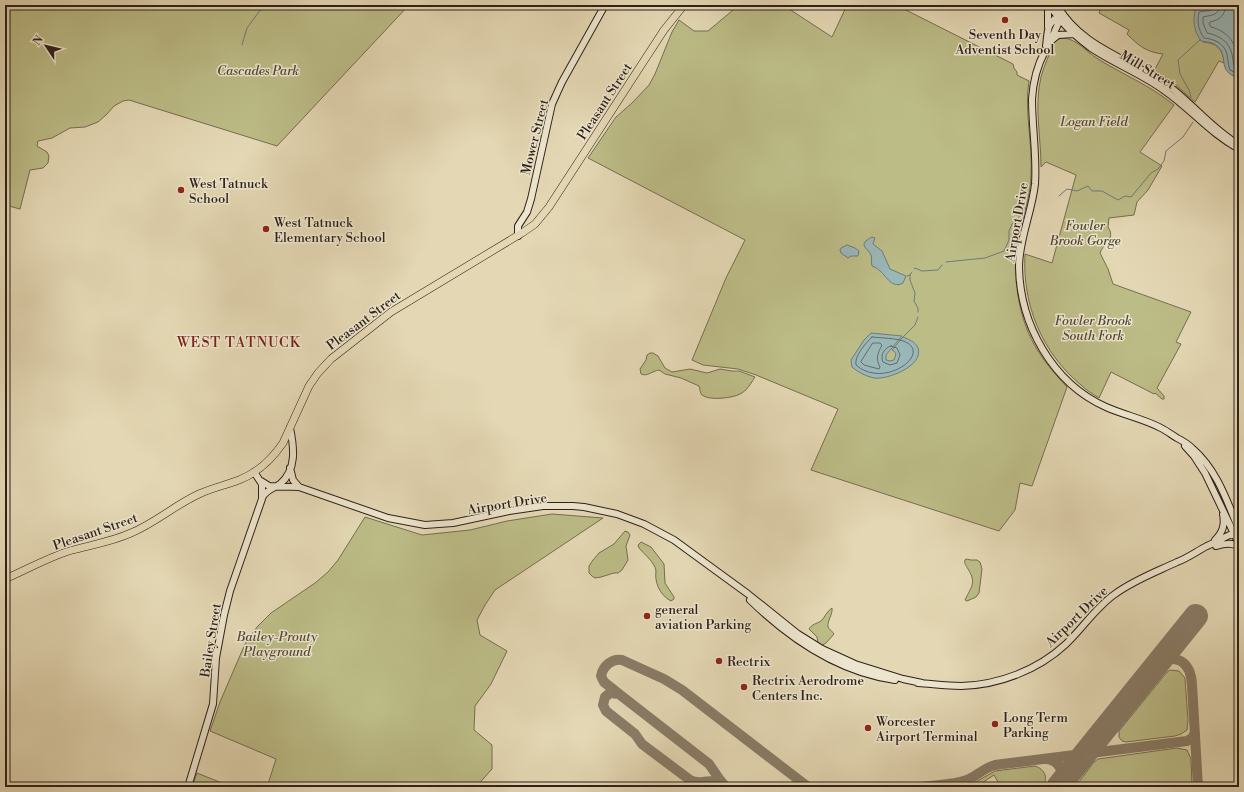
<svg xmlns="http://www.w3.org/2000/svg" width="1244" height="792" viewBox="0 0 1244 792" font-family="'Libre Bodoni',serif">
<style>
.green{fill:#bcbc87;stroke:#756e50}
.water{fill:#9ab7b8;stroke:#6f7b79}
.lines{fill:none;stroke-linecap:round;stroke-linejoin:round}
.shore{stroke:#646c69;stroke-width:1}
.stream{stroke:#6f7b79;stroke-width:1}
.taxiway{stroke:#897c67;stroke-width:10}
.runway{stroke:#897c67;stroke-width:24}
.secondary-casing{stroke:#2e201a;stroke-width:8}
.primary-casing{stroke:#2e201a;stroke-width:8}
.secondary{stroke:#ede6ce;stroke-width:6}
.primary{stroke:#e4d8b4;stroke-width:7}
.poi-dot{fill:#8f2418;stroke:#ede6ce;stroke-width:1.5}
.labels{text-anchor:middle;stroke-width:3;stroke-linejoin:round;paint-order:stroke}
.poi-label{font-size:13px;fill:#2e201a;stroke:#ede6ce;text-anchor:start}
.street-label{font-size:13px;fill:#2e201a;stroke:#ede6ce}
.park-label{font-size:13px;font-style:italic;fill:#524735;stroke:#ede6ce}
.neighbourhood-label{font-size:14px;letter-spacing:1px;fill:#7a1f14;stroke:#ede6ce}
</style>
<rect width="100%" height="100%" fill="#e4d8b4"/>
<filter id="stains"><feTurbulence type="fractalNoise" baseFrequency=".005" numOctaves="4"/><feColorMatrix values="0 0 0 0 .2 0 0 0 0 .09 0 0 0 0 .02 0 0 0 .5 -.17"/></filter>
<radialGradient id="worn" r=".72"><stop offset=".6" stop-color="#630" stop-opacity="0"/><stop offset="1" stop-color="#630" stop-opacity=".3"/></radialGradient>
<path class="green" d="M5 5H409L277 146 129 100 123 101 114 106 107 114 98 122 85 127 70 128 52 138 38 141 37 146 47 152 49 156 48 163 43 168 30 170 20 209 5 205Z
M739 5H783L832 37 847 5H896L1013 64 1014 68 1017 72V75L1029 81C1024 112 1033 144 1031 175 1031 198 1021 220 1017 243 1012 277 1019 322 1038 351 1046 364 1056 375 1067 387L1032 486 1020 483 1015 510 999 531 811 470 838 409 756 375 738 369 703 365 692 360 726 278 745 240 588 158 616 117 632 103 649 85 655 74 672 32 679 20 694 31H708Z
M1101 5H1215L1209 7 1203 42C1217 43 1223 49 1224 63L1219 61 1195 102 1175 84 1154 71 1163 54C1146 52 1139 46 1127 34L1129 30 1099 13 1100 11 1098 9Z
M1064 38C1076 39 1086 51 1095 57 1121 74 1150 85 1174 105L1140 152 1162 166 1148 190 1137 202 1134 215 1109 218 1108 227C1116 239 1104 242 1100 253L1108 269 1113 284 1191 312 1176 342 1181 344 1157 388 1164 396V399H1162L1155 393 1154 394 1111 372 1099 398C1093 394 1086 390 1081 385 1042 353 1022 304 1025 254L1052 263 1076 175 1046 162 1041 167C1041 137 1034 106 1041 77 1044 65 1050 54 1054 42L1058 39Z
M650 353H653L658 356 665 368 672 372 690 369 707 373 720 369 732 371H739L755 377C751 383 747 391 740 394 733 398 709 401 702 395 700 393 700 389 699 386L681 378 665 374 659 370C652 371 647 377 641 374L640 369 646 360 647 355Z
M552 514 603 518 495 590 485 605 477 620 480 635 507 651 491 684 475 706 474 730 492 745V769L476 787H267L276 759 210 731 220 702 245 644 257 627 271 613 315 583 328 572 338 560 365 517 422 535 470 530 507 521Z
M625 531 628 532 630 535 626 546 628 560 622 570 618 573H614L601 577 595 578 592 576 589 573V566L593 560 599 553 614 544Z
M641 542 651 547 664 564 665 583 674 597V599L671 601C663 597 657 588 656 579 655 575 657 571 655 567 651 559 644 554 639 548L638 545Z
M966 559 971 560H977L980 562 982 569 979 593 976 597 967 601 965 600C971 587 977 583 968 569 966 565 964 564 965 560Z
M832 608C833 614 827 621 828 627 829 629 833 632 834 634L826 643 821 646 818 643 817 637 809 629C812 624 816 624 821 621 825 617 827 611 832 608Z
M1170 670 1179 671 1185 678 1188 720 1187 730 1181 734 1175 736 1126 742 1122 741 1119 737V731L1167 672Z
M1177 748 1187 750 1191 759 1192 787H1075L1094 762 1098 759Z
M1035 766C1045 769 1049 779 1042 787H1001L994 775 977 786 982 787H967L995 771Z
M197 773 232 787H192Z"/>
<path class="water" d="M1215 5H1239V78C1214 71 1232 55 1214 44 1210 42 1206 42 1201 41 1194 31 1192 20 1196 8L1212 7Z
M872 237 875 238 873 244 882 251 890 269 906 276 903 283C892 289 887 277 880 271 878 269 875 267 872 266 871 262 872 258 871 255 867 247 857 245 872 237Z
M847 245 855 248 859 251 858 256H851L848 258 841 253 840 250 841 248Z
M871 333 902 336 886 355V360L890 361 894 360 896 354 894 351 892 350 903 337C908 339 916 342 918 348 924 366 887 380 874 378 865 376 858 372 852 367L851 360 864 340Z"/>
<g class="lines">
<path class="shore" d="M1215 5C1214 13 1205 10 1199 12 1197 22 1198 29 1204 38 1214 39 1224 43 1227 54 1228 59 1228 64 1230 70L1239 74
M1220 5C1219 16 1211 15 1203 17V23L1207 33C1218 35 1229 41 1232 54 1233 58 1233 62 1234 66L1239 69
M1226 5C1225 15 1220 20 1210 22L1209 24 1211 27C1230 32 1236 44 1239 62
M872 337C881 338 891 338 900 340 938 350 885 391 856 365 854 356 866 343 872 337Z
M873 343H880L882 345C878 353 875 358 880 367L879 369 864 365 861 362Z
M891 346 897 348 900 355 897 363 890 365 883 362C880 355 884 348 891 346Z"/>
<path class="stream" d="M242 45 247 28 261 9V5
M1191 97 1189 90 1180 74 1178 60 1201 39
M1059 196 1067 189 1077 191 1088 186 1092 191H1102L1118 200 1125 196 1131 197 1151 173 1158 169 1164 161 1166 151 1183 137 1193 122
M946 262 985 258 1004 251 1009 240V231L1012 224 1023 214
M914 269 915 268 922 271 938 270 942 265
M910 275V280L915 293 914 301 918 308V312
M907 276 910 275 912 272
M903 337 915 325 918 317"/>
<path class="taxiway" d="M1156 666C1176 651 1191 662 1192 685L1198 787
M619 694 604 682 601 676C603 666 612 658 622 660L664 679 682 690 808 787
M1079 753 1093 744
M1047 759C1061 761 1064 773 1060 785
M721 782C711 778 700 786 690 780L642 744 635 734 606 711 603 705 605 697 610 693 619 694 709 764 720 780 726 787
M922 787C935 785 954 785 967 780 977 776 984 768 995 765L1187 741 1192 738 1195 733"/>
<path class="runway" d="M1058 787 1196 616"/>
<g class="secondary-casing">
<path id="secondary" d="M1048 5V27
M1049 5C1054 11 1058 18 1064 24 1072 33 1082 41 1091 48 1115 64 1142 74 1165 91 1192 110 1210 133 1239 149
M1057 5C1082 50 1136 60 1174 90 1196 108 1214 130 1239 145
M1063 14C1058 23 1055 31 1051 40 1049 44 1047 47 1045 51 1037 66 1033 83 1032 99 1032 128 1037 156 1035 184 1032 212 1019 239 1019 267 1020 324 1052 383 1106 407 1124 415 1144 419 1161 428 1167 431 1172 435 1177 438 1183 441 1188 444 1193 449 1217 470 1227 501 1239 530
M1052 40 1058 35 1074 34
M1046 46C1048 31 1046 23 1061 15
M518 236V226L527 212 531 199 552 104 562 82 605 5
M1185 446 1194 456 1205 473 1239 544
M290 468 293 480 299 487
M254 472 262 484V497
M261 481 269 486 299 487 388 518 425 525 453 523 509 511 543 506H573L584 507 617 514 644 524 674 540 748 594 798 634 822 649 855 664 903 679 922 683
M1215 540C1223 532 1225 525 1223 514
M1216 546C1224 544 1232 542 1239 547
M750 600C791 640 838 672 895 680
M918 683C933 684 946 686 961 686 999 685 1038 670 1066 644 1083 628 1096 607 1115 594 1134 580 1156 572 1177 562 1188 558 1197 551 1207 546 1216 542 1225 537 1234 533H1239
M188 787 213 704 216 658 224 615 230 591 263 496C267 490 274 488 280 484 297 470 294 447 290 428"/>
</g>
<g class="primary-casing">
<path id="primary" d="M5 579C26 570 47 558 69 551 90 545 111 542 131 533 155 523 175 505 199 494 212 488 226 485 239 480 257 473 272 459 283 443L309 386 318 373 331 359 391 312 522 233 535 224 549 207 664 30 684 5"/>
</g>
<use href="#secondary" class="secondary"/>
<use href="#primary" class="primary"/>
</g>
<g class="poi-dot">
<circle cx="1005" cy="20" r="4"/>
<circle cx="181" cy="190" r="4"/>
<circle cx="266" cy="229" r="4"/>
<circle cx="647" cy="616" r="4"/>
<circle cx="719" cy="661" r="4"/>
<circle cx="744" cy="687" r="4"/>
<circle cx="995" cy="724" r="4"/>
<circle cx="868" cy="728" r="4"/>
</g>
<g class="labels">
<g class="poi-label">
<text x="1005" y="39" text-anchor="middle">Seventh Day<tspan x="1005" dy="15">Adventist School</tspan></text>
<text x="189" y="188">West Tatnuck<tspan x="189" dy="15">School</tspan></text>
<text x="274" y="227">West Tatnuck<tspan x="274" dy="15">Elementary School</tspan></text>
<text x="655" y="614">general<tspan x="655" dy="15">aviation Parking</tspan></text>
<text x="727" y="666">Rectrix</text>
<text x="752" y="685">Rectrix Aerodrome<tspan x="752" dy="15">Centers Inc.</tspan></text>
<text x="1003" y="722">Long Term<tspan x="1003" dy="15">Parking</tspan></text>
<text x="876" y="726">Worcester<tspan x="876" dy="15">Airport Terminal</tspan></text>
</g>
<g class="street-label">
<text transform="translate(1148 69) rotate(31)" y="5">Mill Street</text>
<text transform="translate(604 101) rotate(-57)" y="5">Pleasant Street</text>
<text transform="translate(534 137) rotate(-76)" y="5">Mower Street</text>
<text transform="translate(1016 222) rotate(-80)" y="5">Airport Drive</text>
<text transform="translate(363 320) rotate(-37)" y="5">Pleasant Street</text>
<text transform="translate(507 503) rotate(-9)" y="5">Airport Drive</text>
<text transform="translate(95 531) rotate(-19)" y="5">Pleasant Street</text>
<text transform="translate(1076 616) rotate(-44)" y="5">Airport Drive</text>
<text transform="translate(210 640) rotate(-81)" y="5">Bailey Street</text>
</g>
<g class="park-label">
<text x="258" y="75">Cascades Park</text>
<text x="1094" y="126">Logan Field</text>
<text x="1085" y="230">Fowler<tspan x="1085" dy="15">Brook Gorge</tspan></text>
<text x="1093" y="325">Fowler Brook<tspan x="1093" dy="15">South Fork</tspan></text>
<text x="277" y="641">Bailey-Prouty<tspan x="277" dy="15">Playground</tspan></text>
</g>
<g class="neighbourhood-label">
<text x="239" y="347">WEST TATNUCK</text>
</g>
</g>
<rect width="1244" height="792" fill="none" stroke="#e4d8b4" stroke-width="20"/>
<rect x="6" y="6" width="1232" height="780" fill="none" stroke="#2e201a" stroke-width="2"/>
<rect x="10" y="10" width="1224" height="772" fill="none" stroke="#2e201a"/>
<g transform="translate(46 46) rotate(305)" stroke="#ede6ce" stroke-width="3" paint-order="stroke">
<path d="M0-3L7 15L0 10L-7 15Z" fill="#2e201a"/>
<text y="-6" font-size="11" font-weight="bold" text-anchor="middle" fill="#2e201a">N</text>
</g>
<rect width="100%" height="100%" filter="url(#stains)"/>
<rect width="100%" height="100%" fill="url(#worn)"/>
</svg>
